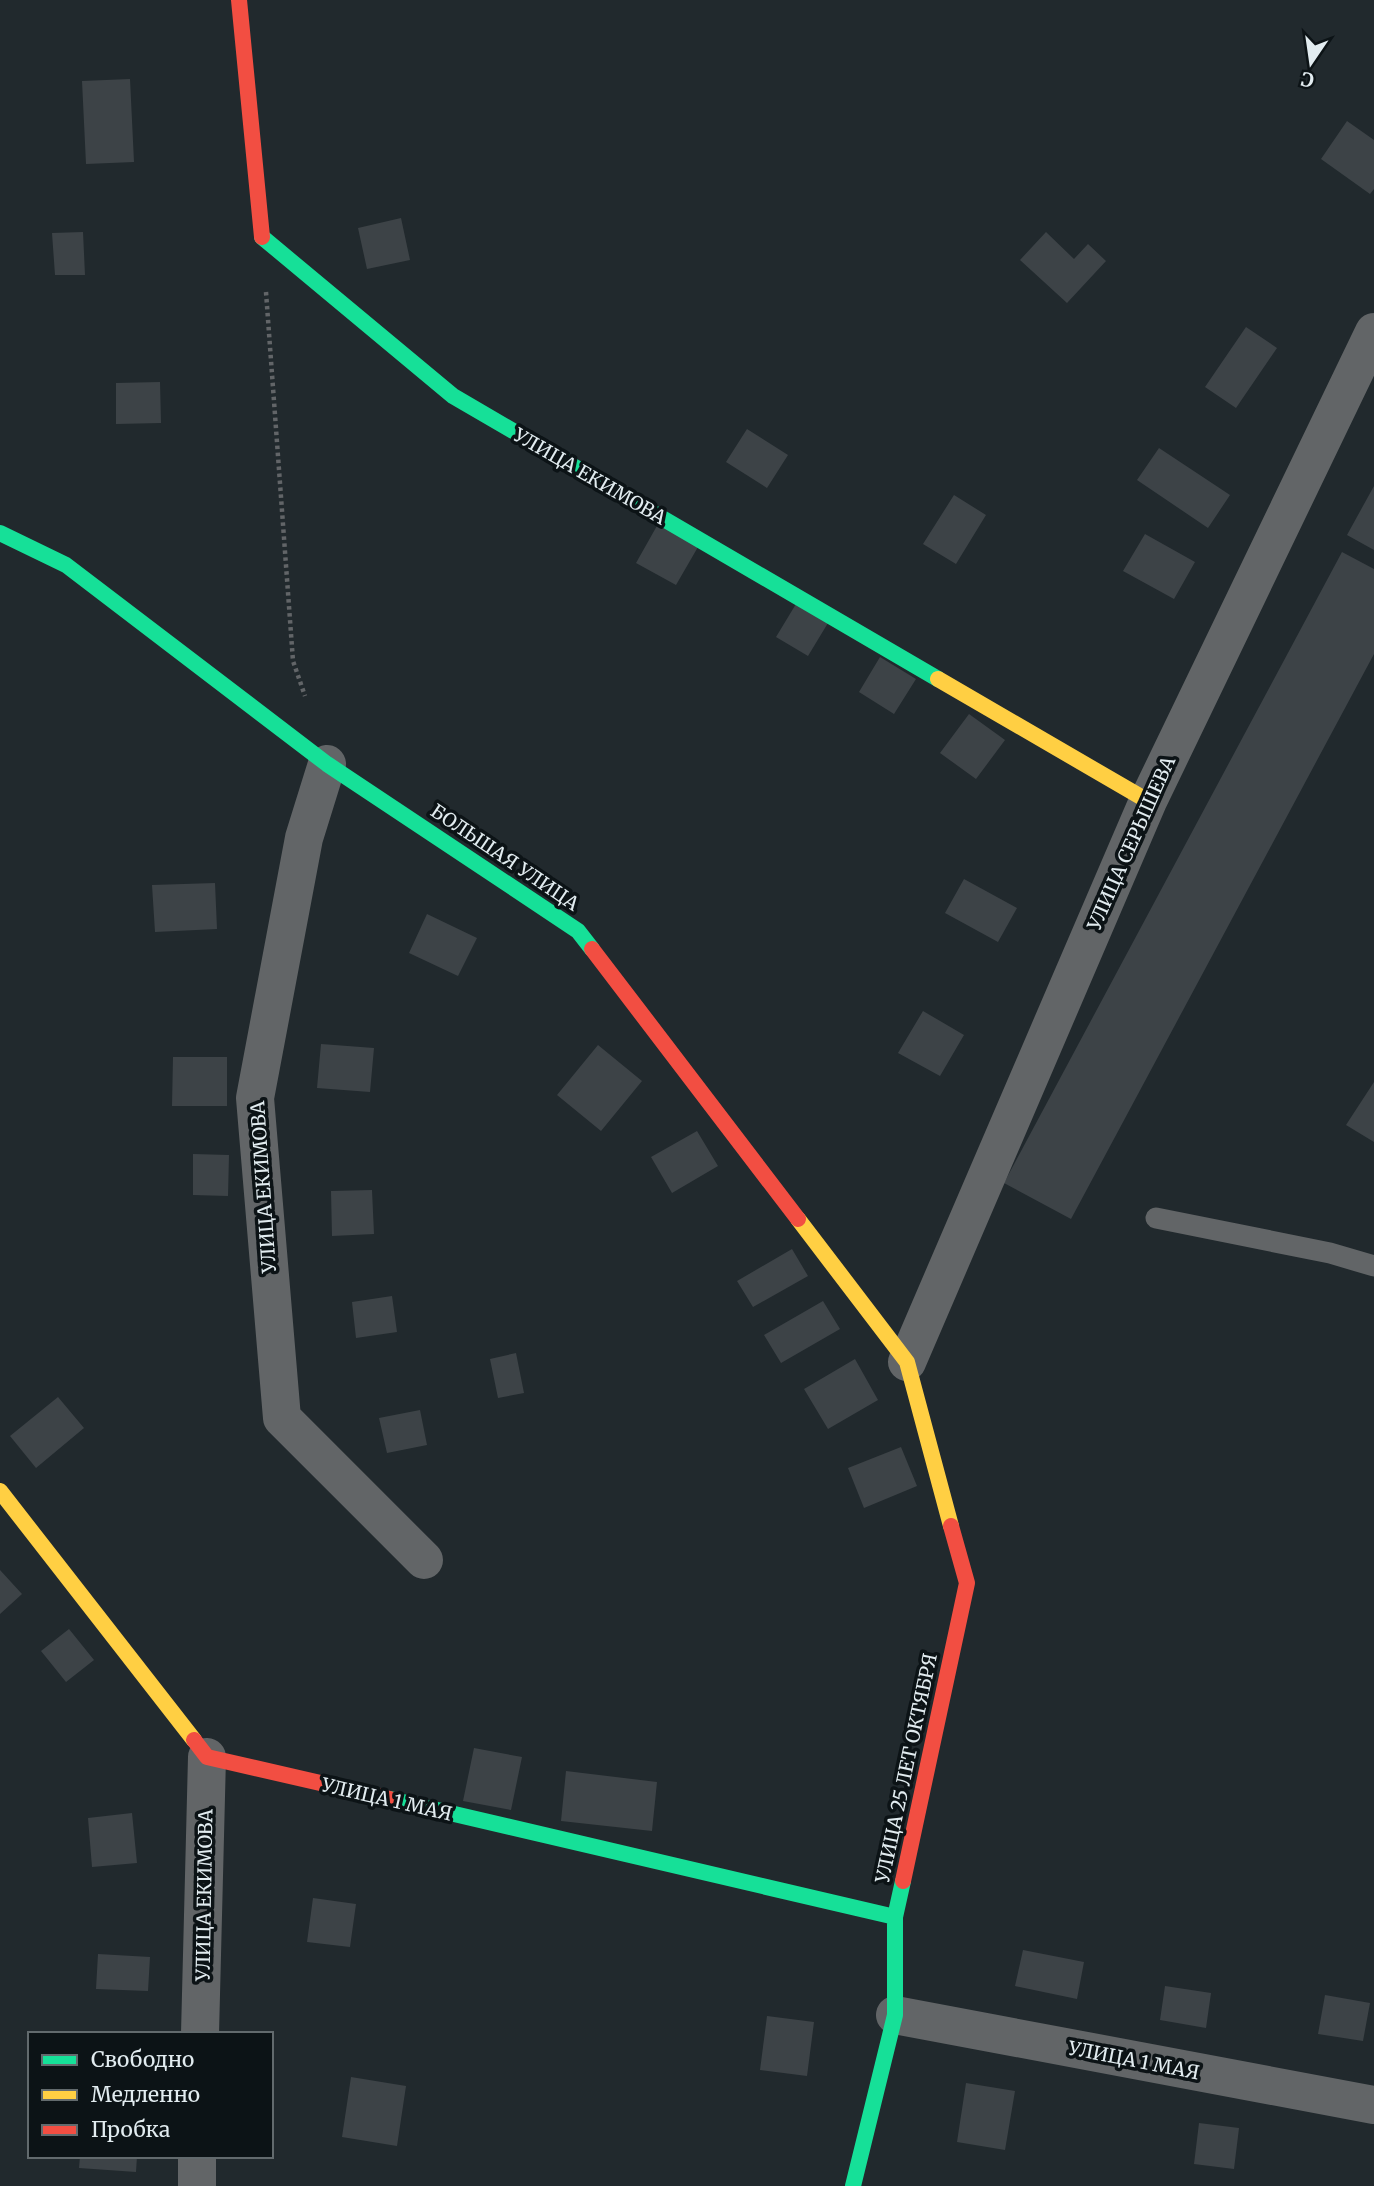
<svg xmlns="http://www.w3.org/2000/svg" width="1374" height="2186" viewBox="0 0 1374 2186" font-family="Merriweather,serif">
<style>
.building{fill:#3d4347}
.lines{fill:none;stroke-linecap:round;stroke-linejoin:round}
.path{stroke:#626568;stroke-width:4.5;stroke-dasharray:3.5 3.5;stroke-linecap:butt}
.lane{stroke:#626567;stroke-width:21}
.street{stroke:#626567;stroke-width:38}
.fast{stroke:#16e098;stroke-width:16}
.slow{stroke:#ffcf43;stroke-width:16}
.jam{stroke:#f24e42;stroke-width:16}
.labels{text-anchor:middle;stroke-width:7;stroke-linejoin:round;paint-order:stroke}
.street-label{font-size:19px;fill:#e2ecf0;stroke:#0c1316}
</style>
<rect width="100%" height="100%" fill="#21292d"/>
<path class="building" d="M130 79 134 162 86 164 82 81Z
M1347 121 1374 140V189L1370 194 1321 159Z
M401 218 410 260 367 269 358 228Z
M83 232 85 275H55L52 233Z
M1046 232 1074 259 1088 244 1106 261 1067 303 1020 260Z
M1246 327 1277 348 1236 408 1205 387Z
M160 382 161 423 116 424V383Z
M747 429 788 455 767 488 726 462Z
M1159 448 1230 495 1208 528 1137 480Z
M1374 486V550L1347 535Z
M954 495 986 515 956 564 923 544Z
M658 524 698 547 676 585 636 563Z
M1145 534 1195 562 1174 599 1123 571Z
M1342 552 1374 569V654L1071 1219 1004 1183Z
M799 599 831 618 808 656 776 637Z
M880 657 916 679 894 714 859 692Z
M969 714 1005 740 976 779 940 753Z
M964 879 1017 908 998 942 945 913Z
M215 883 217 929 155 932 152 885Z
M427 914 477 938 458 976 409 953Z
M923 1011 964 1035 940 1076 898 1053Z
M321 1044 374 1048 370 1092 317 1088Z
M598 1045 642 1081 601 1131 557 1095Z
M173 1057H227V1106H172Z
M1374 1082V1142L1346 1125Z
M697 1131 718 1166 672 1193 651 1157Z
M193 1154 229 1155 228 1196 193 1195Z
M372 1190 374 1234 332 1236 331 1191Z
M792 1249 808 1276 753 1307 737 1281Z
M392 1296 397 1332 356 1338 352 1302Z
M823 1301 840 1329 781 1363 764 1335Z
M516 1353 524 1393 498 1398 490 1359Z
M855 1359 878 1400 828 1429 804 1389Z
M58 1397 84 1428 36 1468 10 1436Z
M420 1410 427 1445 387 1453 379 1418Z
M901 1447 917 1486 864 1508 848 1468Z
M0 1570 22 1594 0 1614Z
M69 1629 94 1660 66 1682 41 1651Z
M474 1748 522 1757 511 1810 463 1801Z
M566 1771 657 1782 652 1831 561 1821Z
M132 1813 137 1863 92 1867 88 1818Z
M313 1898 356 1904 350 1947 307 1942Z
M1023 1950 1084 1962 1077 1999 1015 1986Z
M98 1954 150 1957 148 1991 96 1989Z
M1165 1986 1211 1993 1206 2028 1160 2020Z
M1325 1995 1370 2003 1363 2041 1318 2034Z
M767 2016 814 2022 807 2076 760 2070Z
M351 2077 406 2086 397 2146 342 2137Z
M966 2083 1015 2091 1005 2150 957 2142Z
M1199 2123 1239 2128 1234 2169 1194 2164Z
M80 2156H137L136 2172 79 2168Z"/>
<g class="lines">
<path class="path" d="M266 292 293 661 305 696"/>
<path class="lane" d="M1156 1218 1330 1253 1374 1266"/>
<path class="street" d="M327 764 304 838 255 1098 282 1418 424 1560
M907 1362 1148 801 1374 332
M895 2015 1374 2105
M200 2034 207 1757
M197 2186V2156"/>
<path class="fast" d="M262 237 453 396 938 679
M0 533 66 565 327 764 578 931 592 949
M390 1799 895 1917
M853 2186 895 2015V1917L903 1881"/>
<path class="slow" d="M938 679 1148 801
M798 1219 907 1362 951 1526
M0 1491 194 1740"/>
<path class="jam" d="M239 0 262 237
M592 949 798 1219
M194 1740 207 1757 390 1799
M903 1881 967 1583 951 1526"/>
</g>
<g class="labels">
<g class="street-label">
<text transform="translate(590 476) rotate(30)" y="7">УЛИЦА ЕКИМОВА</text>
<text transform="translate(1131 843) rotate(-66)" y="7">УЛИЦА СЕРЫШЕВА</text>
<text transform="translate(505 857) rotate(34)" y="7">БОЛЬШАЯ УЛИЦА</text>
<text transform="translate(263 1187) rotate(-94)" y="7">УЛИЦА ЕКИМОВА</text>
<text transform="translate(906 1768) rotate(-78)" y="7">УЛИЦА 25 ЛЕТ ОКТЯБРЯ</text>
<text transform="translate(387 1799) rotate(13)" y="7">УЛИЦА 1 МАЯ</text>
<text transform="translate(204 1895) rotate(-89)" y="7">УЛИЦА ЕКИМОВА</text>
<text transform="translate(1134 2060) rotate(11)" y="7">УЛИЦА 1 МАЯ</text>
</g>
</g>
<rect x="28" y="2032" width="245" height="126" fill="#0c1316" stroke="#626a6d" stroke-width="2"/>
<rect x="42" y="2055" width="35" height="10" fill="#16e098" stroke="#626a6d" stroke-width="2"/>
<text x="91" y="2067" font-size="21" fill="#e2ecf0">Свободно</text>
<rect x="42" y="2090" width="35" height="10" fill="#ffcf43" stroke="#626a6d" stroke-width="2"/>
<text x="91" y="2102" font-size="21" fill="#e2ecf0">Медленно</text>
<rect x="42" y="2125" width="35" height="10" fill="#f24e42" stroke="#626a6d" stroke-width="2"/>
<text x="91" y="2137" font-size="21" fill="#e2ecf0">Пробка</text>
<g transform="translate(1311 63) rotate(193)" stroke="#0c1316" stroke-width="5" paint-order="stroke">
<path d="M0-5L12 26L0 18L-12 26Z" fill="#e2ecf0"/>
<text y="-10" font-size="19" font-weight="bold" text-anchor="middle" fill="#e2ecf0">С</text>
</g>
</svg>
